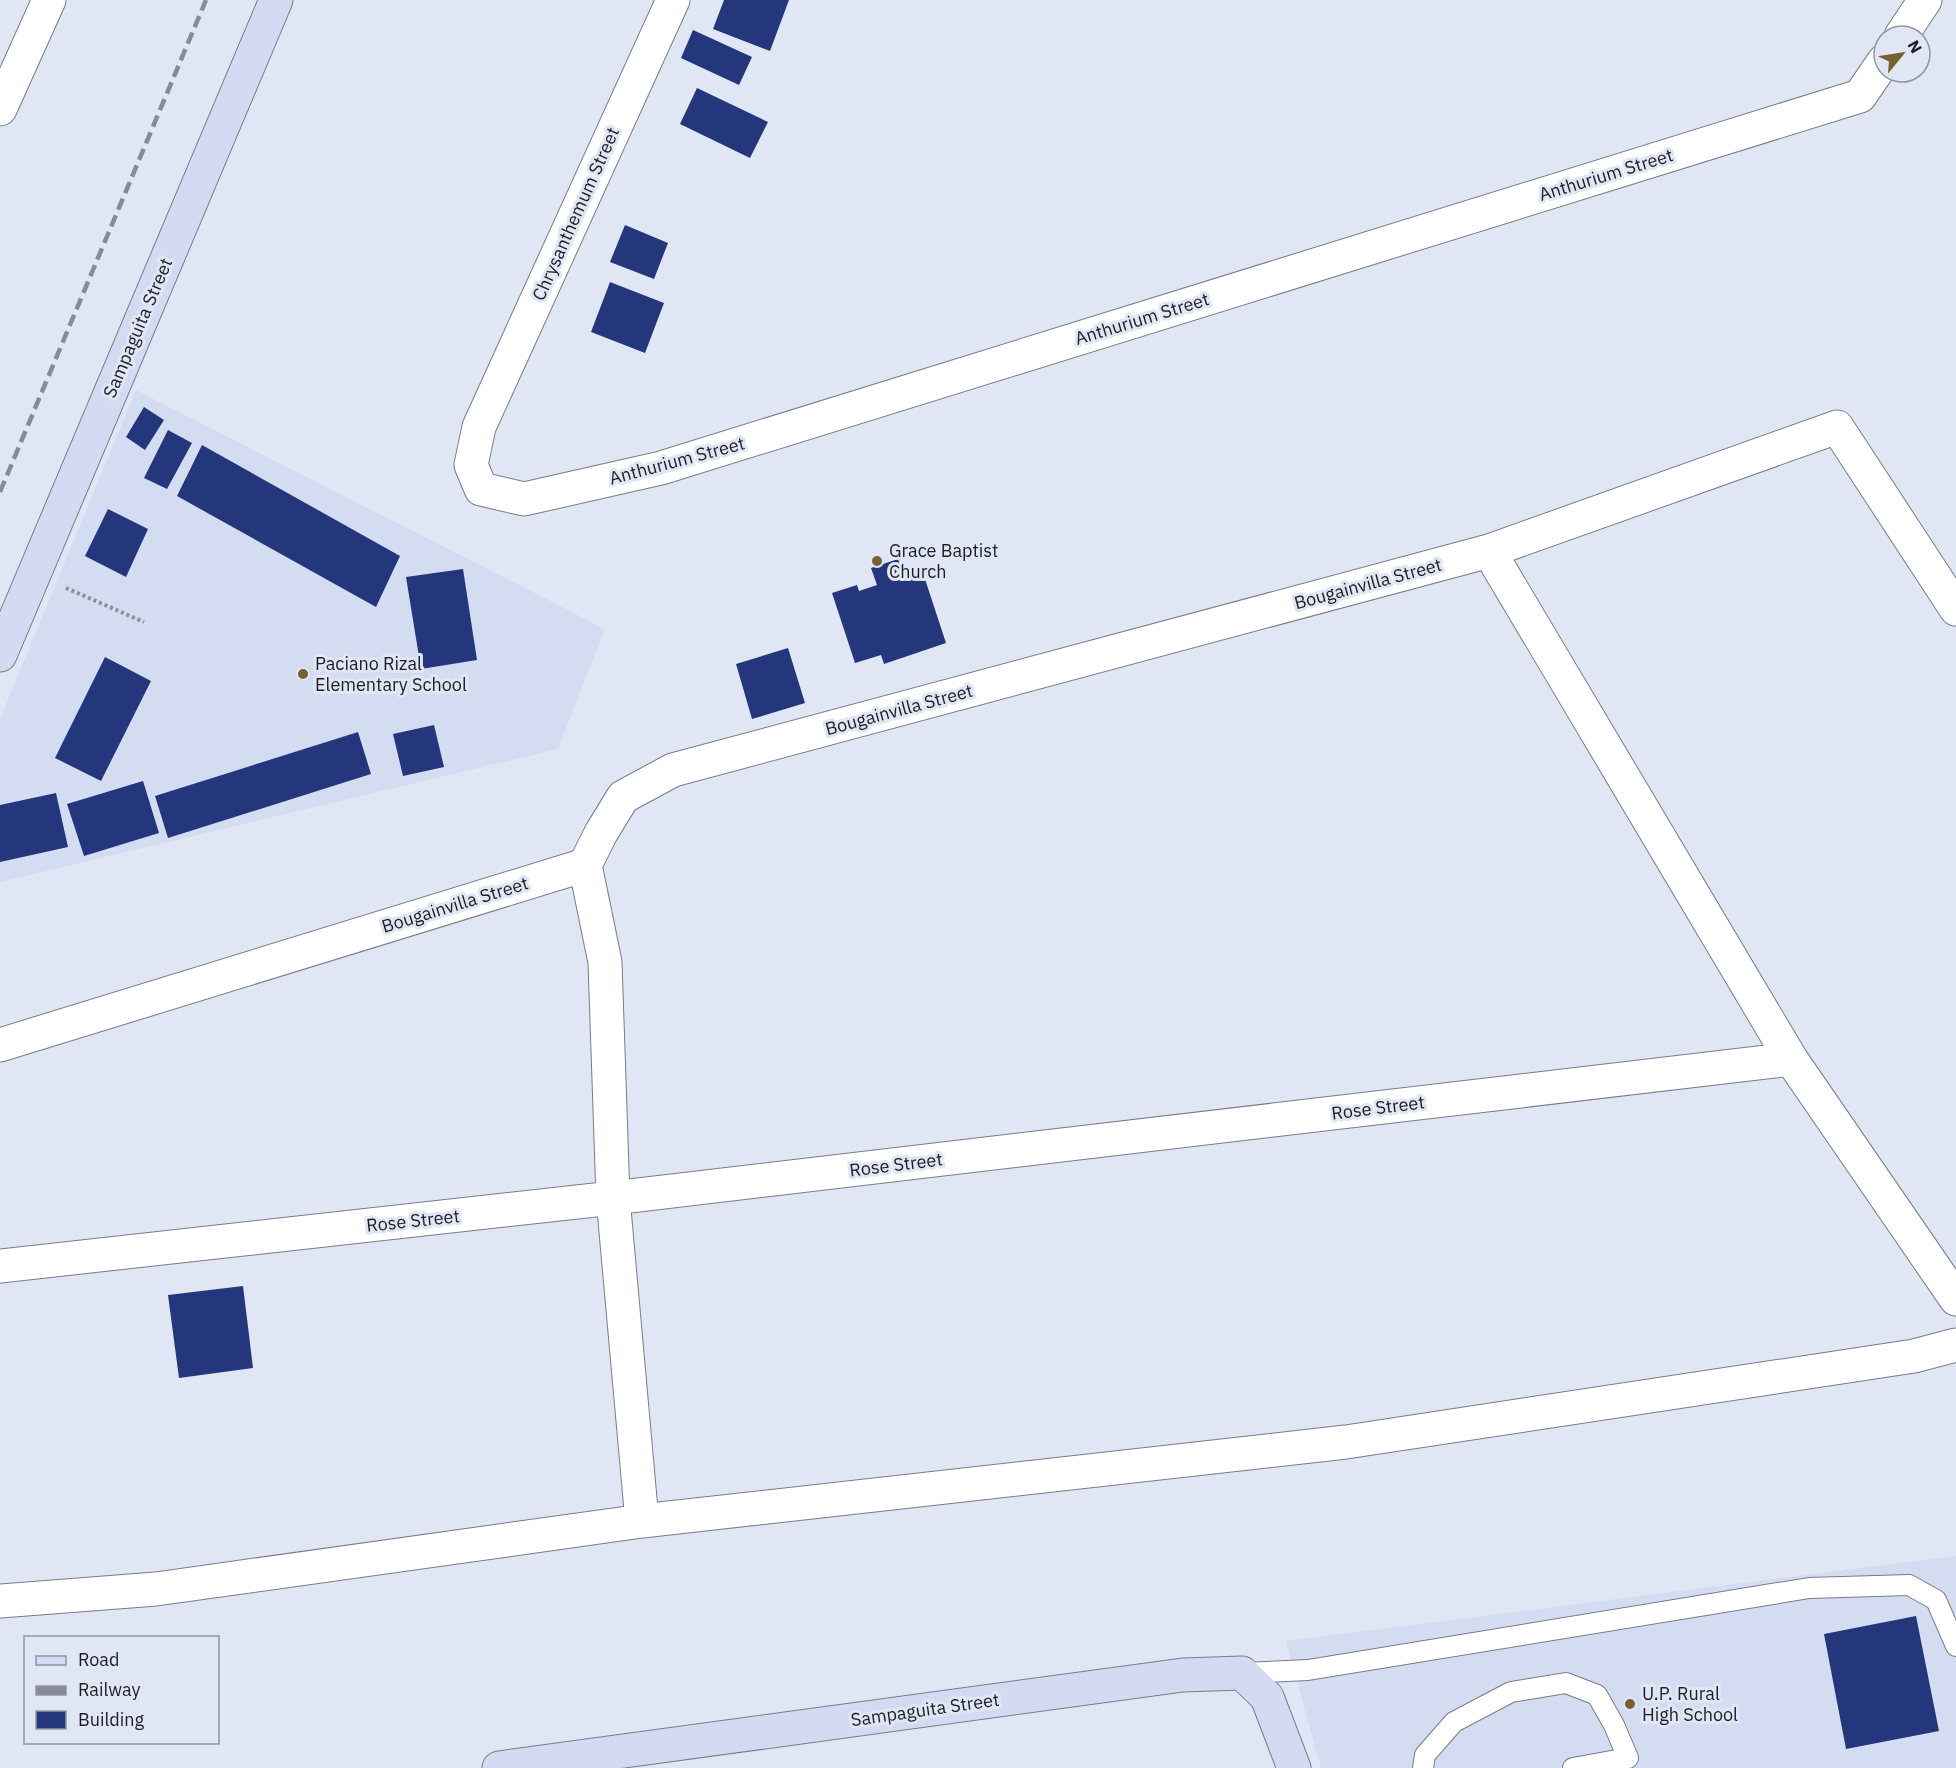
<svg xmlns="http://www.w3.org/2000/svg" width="1956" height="1768" viewBox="0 0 1956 1768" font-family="'IBM Plex Sans',sans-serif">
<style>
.built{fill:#d4dcf1}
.building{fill:#24377d}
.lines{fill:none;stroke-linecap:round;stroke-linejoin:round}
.lane-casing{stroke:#777c88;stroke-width:22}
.street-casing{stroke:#777c88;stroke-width:35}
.secondary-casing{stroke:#777c88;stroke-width:35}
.path{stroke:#8a8f99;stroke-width:4;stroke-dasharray:3 3;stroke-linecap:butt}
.lane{stroke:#fff;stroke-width:20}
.street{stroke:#fff;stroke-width:33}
.secondary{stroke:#d3dbf3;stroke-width:33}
.rail{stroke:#868b95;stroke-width:4.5;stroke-dasharray:12 6;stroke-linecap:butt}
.poi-dot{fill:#756130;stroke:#e0e6f4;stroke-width:2}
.labels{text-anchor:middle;stroke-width:6;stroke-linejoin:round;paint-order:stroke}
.street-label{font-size:18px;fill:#1b1d22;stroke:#e0e6f4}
.poi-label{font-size:18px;fill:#1b1d22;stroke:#e0e6f4;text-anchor:start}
</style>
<rect width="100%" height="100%" fill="#e0e6f4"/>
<path class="built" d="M136 390 605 629 558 749 0 882V719Z
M1956 1556V1768H1321L1286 1641Z"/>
<path class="building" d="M724 0H789L770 51 713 29Z
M693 30 752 57 739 85 681 58Z
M697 88 768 122 750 158 680 124Z
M625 225 668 243 654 279 610 262Z
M610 282 664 303 645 353 591 332Z
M144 407 164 420 145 450 126 437Z
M168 430 192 443 167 489 144 478Z
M202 445 400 556 376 607 177 496Z
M108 509 148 529 126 577 85 556Z
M898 559 904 576 922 570 946 643 884 664 881 655 855 663 832 593 857 585 859 591 877 585 871 568Z
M463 569 477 660 421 669 406 577Z
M788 648 805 703 752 719 736 664Z
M105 657 151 681 101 781 55 758Z
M434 725 444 767 403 776 393 734Z
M358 732 371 774 168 838 155 796Z
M143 781 159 833 84 856 67 804Z
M56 793 68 847 0 862V805Z
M243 1286 253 1368 179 1378 168 1295Z
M1916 1616 1939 1731 1846 1749 1824 1634Z"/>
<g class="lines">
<g class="lane-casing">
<path id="lane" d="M1242 1673 1308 1670 1809 1588 1909 1585 1936 1600 1956 1646
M1423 1768 1425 1755 1454 1722 1511 1692 1566 1683 1597 1695 1614 1725 1628 1758 1573 1768"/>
</g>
<g class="street-casing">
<path id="street" d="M673 0 479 427 471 465 481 489 524 499 661 468 1860 96 1884 61
M1901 36 1925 0
M0 109 49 0
M1489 551 1791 1059 1956 1299
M585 865 605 962 613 1198 642 1521
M0 1045 585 865 601 833 623 797 673 770 1489 551 1837 427 1956 609
M0 1266 613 1198 1791 1059
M0 1601 156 1589 642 1521 1346 1442 1914 1356 1956 1345"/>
</g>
<g class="secondary-casing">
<path id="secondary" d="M0 655 276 0
M499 1768 1183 1675 1242 1673 1267 1697 1294 1768"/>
</g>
<path class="path" d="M66 588 144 622"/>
<use href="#lane" class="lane"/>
<use href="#street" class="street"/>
<use href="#secondary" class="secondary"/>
<path class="rail" d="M0 492 206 0"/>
</g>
<g class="poi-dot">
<circle cx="877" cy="561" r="6"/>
<circle cx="303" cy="674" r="6"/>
<circle cx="1630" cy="1704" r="6"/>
</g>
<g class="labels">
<g class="street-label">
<text transform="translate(1606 175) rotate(-17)" y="6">Anthurium Street</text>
<text transform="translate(576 214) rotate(-66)" y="6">Chrysanthemum Street</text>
<text transform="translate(1142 319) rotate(-17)" y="6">Anthurium Street</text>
<text transform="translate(138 328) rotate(-67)" y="6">Sampaguita Street</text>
<text transform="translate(677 461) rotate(-15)" y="6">Anthurium Street</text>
<text transform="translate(1368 584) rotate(-15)" y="6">Bougainvilla Street</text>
<text transform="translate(899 710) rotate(-15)" y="6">Bougainvilla Street</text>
<text transform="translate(455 905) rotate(-17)" y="6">Bougainvilla Street</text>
<text transform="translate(1378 1108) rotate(-7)" y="6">Rose Street</text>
<text transform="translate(896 1165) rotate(-7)" y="6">Rose Street</text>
<text transform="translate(413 1221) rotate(-6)" y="6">Rose Street</text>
<text transform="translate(925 1710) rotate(-8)" y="6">Sampaguita Street</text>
</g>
<g class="poi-label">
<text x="889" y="557">Grace Baptist<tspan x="889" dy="21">Church</tspan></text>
<text x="315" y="670">Paciano Rizal<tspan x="315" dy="21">Elementary School</tspan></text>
<text x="1642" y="1700">U.P. Rural<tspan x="1642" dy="21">High School</tspan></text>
</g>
</g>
<rect x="24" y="1636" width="195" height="108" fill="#e0e6f4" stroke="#9196a0" stroke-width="1.5"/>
<rect x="36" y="1656" width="30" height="9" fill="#d3dbf3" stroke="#9196a0" stroke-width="1.5"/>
<text x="78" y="1666" font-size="18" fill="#1b1d22">Road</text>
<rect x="36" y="1686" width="30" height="9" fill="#868b95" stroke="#9196a0" stroke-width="1.5"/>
<text x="78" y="1696" font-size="18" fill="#1b1d22">Railway</text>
<rect x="36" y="1711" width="30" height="18" fill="#24377d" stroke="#9196a0" stroke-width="1.5"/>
<text x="78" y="1726" font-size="18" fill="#1b1d22">Building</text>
<g transform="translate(1902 54) rotate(60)"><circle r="28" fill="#e0e6f4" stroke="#9196a0" stroke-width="1.5"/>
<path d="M0-4.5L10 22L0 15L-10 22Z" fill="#756130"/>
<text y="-9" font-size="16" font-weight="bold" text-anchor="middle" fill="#1b1d22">N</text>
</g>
</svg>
